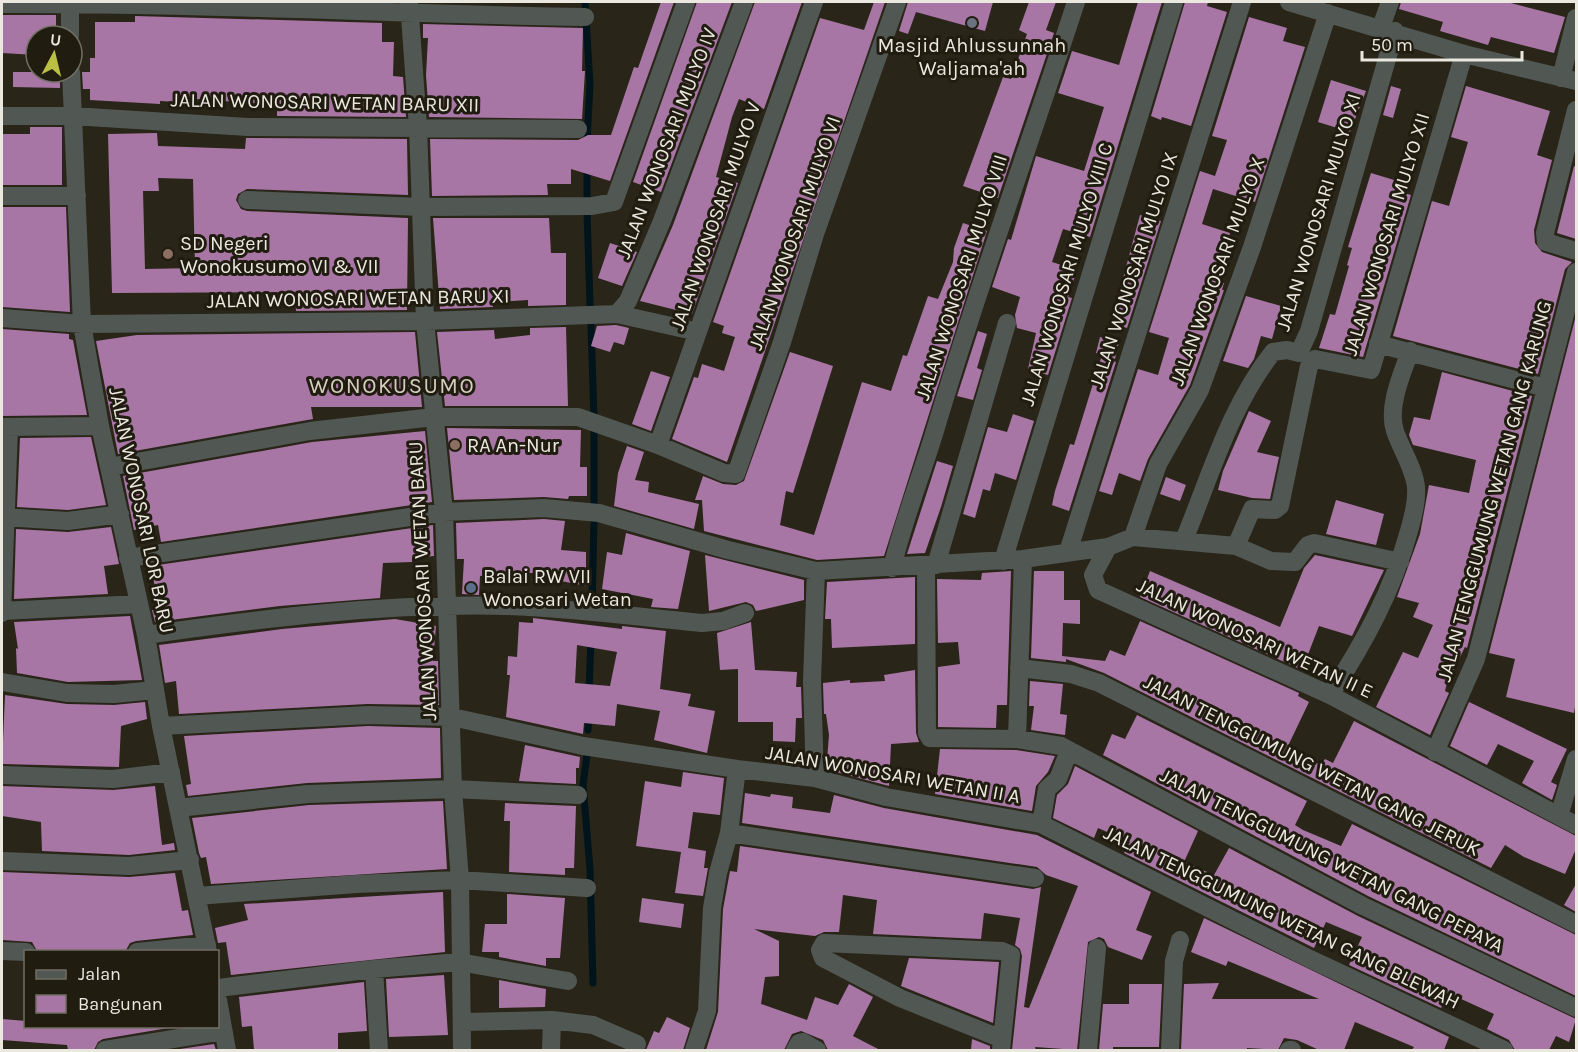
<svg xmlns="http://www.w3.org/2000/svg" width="1578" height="1052" viewBox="0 0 1578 1052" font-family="Karla,sans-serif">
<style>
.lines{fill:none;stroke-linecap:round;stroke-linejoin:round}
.stream{stroke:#00141b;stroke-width:7}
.building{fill:#a876a5;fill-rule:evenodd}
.minor{stroke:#515854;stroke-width:18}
.worship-dot{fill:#6b7280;stroke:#201c10;stroke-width:2}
.education-dot{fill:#8d6e63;stroke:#201c10;stroke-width:2}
.service-dot{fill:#5c6f8a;stroke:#201c10;stroke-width:2}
.labels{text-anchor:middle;stroke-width:6;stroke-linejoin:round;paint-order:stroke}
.poi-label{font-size:20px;fill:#ebe8e0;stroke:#201c10;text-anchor:start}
.street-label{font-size:20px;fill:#ebe8e0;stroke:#201c10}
.quarter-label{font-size:22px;letter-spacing:1.5px;fill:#d5cfc0;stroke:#201c10}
</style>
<rect width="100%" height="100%" fill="#2a2519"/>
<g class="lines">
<path class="stream" d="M585 2 590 84 587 142
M587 166V202
M587 211 590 305
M591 325 594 418
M594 424V508
M592 606 594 521
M589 691 591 639
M588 730 589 714
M588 748 583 785 590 869 593 983"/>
</g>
<path class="building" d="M661 2H674L610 181 571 169V184H547L548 195 432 196 430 139 578 140 588 135H611L634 67 638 68Z
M697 2H732L661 192 633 182Z
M755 2H802L764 109 739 99 732 117 716 177 738 183 692 314 640 301 673 225Z
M874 2H885L727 462 672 439 694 377 698 378 702 364 724 371 735 337 722 333 724 326 713 322 820 18 864 30Z
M908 2H993L985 31 916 12 908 34 899 31Z
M1029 2H1056L1046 30 1054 33 998 198 963 186 1003 77 1011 79 1027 34 1019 30Z
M1138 2H1162L1090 237 1063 229 1052 262 1077 270 1068 297 1072 298 1048 375 1028 369 1036 333 1017 328 1015 315 1020 297 992 287 1008 239 1011 240 1036 156 1084 171 1085 168 1104 107 1058 93 1072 51 1119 65Z
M1185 2H1208L1207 6 1227 12 1191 126 1162 117 1161 120 1151 116Z
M1401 2H1507L1565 17 1554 53 1491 37 1488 45 1440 31 1443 22 1399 9Z
M2 15H56V36H36V55L2 53Z
M135 16 382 23V42H394L393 76 403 77 406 117 277 116V105L196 99V103L160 101V104L90 100V89H83L82 72H90V58H95V22H135Z
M1249 17 1287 28 1283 41 1305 47 1255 202 1213 189 1202 224 1230 233 1216 281 1224 283 1222 290H1224L1190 385 1148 459 1140 481 1119 473 1112 495 1099 491 1138 369 1158 375 1163 358 1169 338 1149 332 1200 171 1215 176 1227 140 1212 136Z
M423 24 583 28 582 71H585L582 119 429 117 426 75 428 38H423Z
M13 72H60V88L13 87Z
M1331 80 1366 91 1350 132 1318 122Z
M1391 86 1401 89 1393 118 1383 115Z
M1466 86 1550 111 1537 155 1552 160 1534 230 1535 243 1542 252 1572 262 1565 269 1538 374 1393 336 1432 201 1449 206 1468 142 1451 137Z
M30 127H62V185H2V134H30Z
M157 133 158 146 245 149 246 138 407 139 408 195 247 189 238 194 236 200 241 209 247 211 408 218 407 310 296 311 295 292 112 293 108 134ZM158 178 193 179 195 268 145 269 143 191H159Z
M1574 166 1576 167V239L1557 233Z
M1371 173 1404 183 1401 192 1411 195 1363 357 1319 348 1330 314 1335 315 1349 266 1347 265 1352 248 1348 247Z
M2 207H66L70 312 2 307Z
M1140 215 1161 221 1127 328 1111 323Z
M433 218H549L551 253H566V305L528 306V300L493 302V307L440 309Z
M963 223 987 231 884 556 817 560 704 531 702 500H695L703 476 723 484 736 485 744 481 790 352 833 366 793 493 786 491 780 525 814 535 862 382 891 391 903 355 907 356 928 296 938 299 953 262 954 248Z
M610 243 637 252 622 286 598 278Z
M1246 296 1281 306 1272 339 1261 336 1254 359 1248 368 1223 361Z
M1576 315V701L1574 713 1506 697 1515 659 1489 653Z
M616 325 629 328 624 345 614 342 610 352 591 346 597 326Z
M566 327 568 406H445L437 332 494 330 495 339 530 335V328Z
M2 329 69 334V339L73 340 87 415 2 416Z
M978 331 987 334 977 368 982 370 973 400 957 396Z
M415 332 422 407H311L313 419 118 454 96 341 137 335Z
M1100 337 1119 342 1115 359 1096 353Z
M1101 358 1116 362 1069 511 1052 505 1055 491 1070 444 1074 445Z
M651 371 670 377 651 431 632 424Z
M1442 372 1532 396 1467 648 1465 647 1447 683 1445 691 1449 693 1430 735 1376 707 1403 652 1418 658 1433 625 1413 617 1419 603 1397 597 1420 534 1429 485 1469 493 1476 460 1413 445 1409 435 1414 417 1430 420Z
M1249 411 1271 421 1257 452 1279 457 1270 499 1252 498 1218 490 1223 471Z
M1013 414 1034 421 1016 480 995 473 990 491 983 489 975 518 963 514 988 427 1007 432Z
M447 428 581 430 580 467H587V496H569L568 499 544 497 454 500Z
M425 431 432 502 161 542 158 525 134 530 123 476 312 442Z
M91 437 106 505 68 510 17 507 20 438Z
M627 446 644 452 635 480 649 482 648 492 699 504 694 529 614 506 618 473Z
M937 461 953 466 941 507 925 553 907 554Z
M1166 477 1186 485 1180 501 1160 494Z
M1336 500 1384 514 1376 545 1326 534Z
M544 519 565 521 561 550 586 552V586L536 576V573H520L480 576 479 595 462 594 464 559H457L456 523Z
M433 525 434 556 412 558V562L383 563 380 598 280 606 155 622 152 610 159 609 151 566Z
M111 527 119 564 104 566 108 594 14 599 16 529 68 532Z
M626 533 690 551 678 609 651 607 653 599 602 589 607 552 622 555Z
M705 555 804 580V600L756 611 753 605 746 602 709 611Z
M1315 555 1384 570 1352 636 1319 626 1302 670 1140 597 1150 571 1280 627 1304 568Z
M1011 571 1007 705H997L996 728 938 727V667L960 664 958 642 938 643 937 579 981 580 982 573Z
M1034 571H1064V600H1080V624L1063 623 1062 656 1105 661 1110 650 1125 656 1140 621 1299 693 1298 696 1309 702 1287 748 1321 765 1325 759 1333 763 1354 721 1576 836V849L1565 874 1524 857 1505 845 1491 868 1104 673 1066 659V662L1031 658Z
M915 577V644L832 648 831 619H825L827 582Z
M130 616 142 680 68 682 17 673 16 648 18 649 14 622Z
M533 618 622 629V626L666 631 660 689 691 694 688 706 715 711 707 753 654 740 660 711 617 704 615 726 584 723 583 734 506 717 510 675H507L508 656 517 657 519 622 533 623ZM577 645 617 652 610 686 575 683Z
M395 619 436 626 433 661H438L439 705 367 704 179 714 176 681 165 683 159 645 282 629Z
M751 622 755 670 797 672 796 687H801L802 718H796L795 742 773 741V722H738V669L720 670 717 633Z
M915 670 916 733 919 742 891 744 889 786 836 772V761L827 760 829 735 826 714H824L823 683 850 680V683L885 681 884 675Z
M1030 681 1063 684 1060 714 1067 715 1065 735 1031 730 1034 706H1029Z
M5 695 67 704 114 705 145 702 147 719 121 726 119 767 2 764Z
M1469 702 1567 749 1551 782 1557 785 1552 800 1522 783 1534 761 1498 744 1487 765 1450 746Z
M1137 715 1307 801 1295 825 1303 830 1341 846 1352 824 1576 935V996L1368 896 1103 755 1112 734 1125 739Z
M368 726 440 728 441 778 307 783 188 796 186 785 191 784 184 736Z
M525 745 580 757 579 768H576V784L519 781Z
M940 749 1016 750 1055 756 1048 772 1036 786 1032 811 935 794Z
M1075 766 1198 831 1184 862 1214 875 1229 848 1358 916 1576 1019 1569 1042 1556 1036 1549 1050H1515L1509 1040 1487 1029 1494 1014 1448 993 1441 1008 1349 965 1362 937 1326 922 1314 948 1124 853 1130 842 1098 828 1094 838 1053 818 1057 795 1068 784Z
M683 772 724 778 720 815 693 812 688 848 706 851 704 868H708L703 896 675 893 681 852 636 846 645 781 681 787Z
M2 786 113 790 155 786 162 845 174 843 175 850 129 855 42 851 41 822 2 816Z
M745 793 770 797 771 794 793 797 792 808 830 813 834 795 884 808 1037 835 1151 892 1136 930 1152 936 1142 960 1108 947 1104 939 1099 937 1088 942 1077 1050 1035 1047 1036 1050H1012L1022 956 1020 949 1015 945 1020 918 984 913 981 939 873 934 877 900 843 895 839 932H824L815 936 754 929 779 941V976L765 977 761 1004 807 1020 815 997 838 1005 849 984 873 997 853 1036 880 1050H828L823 1040 801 1031 792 1034 784 1050H706L718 1012 723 909 730 871 737 872 740 846 1033 889 1041 887 1024 1007 1029 1008 1078 886 1046 875 1037 867 742 823Z
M443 801 447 869 211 884 206 857 201 858 199 853 192 818 309 805Z
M505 803 576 806 574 868H565V875L509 872 510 821H504Z
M2 872 129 877 175 873 182 911 188 910 193 935 136 941 130 943 126 950 108 951H37L32 942 2 940Z
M1576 884V912L1564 905Z
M443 892 445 952 231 975 226 942 218 943 215 928 248 920 244 904Z
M507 894 565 898 560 958H546V966L499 957V952H482L485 924H507Z
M642 898 684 904 681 928 639 922Z
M1204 918 1449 1037 1444 1050H1412L1414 1047 1355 1022 1344 1050H1319L1297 1040 1284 1038 1278 1050 1247 1048V1050H1181L1184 984 1219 983 1212 999H1319L1228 961 1226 966 1191 952Z
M909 958 999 962 993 1023 901 986Z
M444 975 448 1035 389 1037 386 979Z
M499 980 546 989 545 1007 499 1008Z
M364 982 367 1031 338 1033V1050H254L252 1026 242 1027 239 997Z
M1129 984H1162L1159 1047H1113V1050H1099L1103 1004H1129Z
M667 1017 690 1028 683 1050H646L654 1031 659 1033Z
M2 1019 26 1021V1026H180L103 1039 98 1042 94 1050H68L67 1045 2 1040Z
M972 1039 990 1046V1050H971Z
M214 1044 216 1050H173Z"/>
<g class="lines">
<path class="minor" d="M70 2V36
M409 2 418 127 425 321 444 512 453 789 460 880 462 1050
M1289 2 1464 54 1576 81
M2 4C196 3 390 14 585 17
M1381 27 1390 2
M71 72 82 324 100 426 146 635 161 726 208 952
M1561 78 1576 18
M1576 110 1545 233 1546 242 1576 251
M2 116H72L248 127 578 129
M2 196H77
M247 200 421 207 592 206 614 202 686 2
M617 314 698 332
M2 318 82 324 425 321 617 314 628 301 662 221 744 2
M1378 344 1546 388
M2 427 100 426
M658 445 814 2
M109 467 310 431 434 417H578L658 445 724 473 736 474 782 342 815 234 897 2
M2 517 68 521 120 514
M1133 537 1158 464 1200 390 1252 247 1328 13
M1184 540C1210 477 1230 406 1273 352L1287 350 1299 353 1309 331 1395 31
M1236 546 1252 509 1275 510 1280 506 1309 366 1315 359 1371 370 1464 54
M1108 547 1093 575 1098 590 1330 695 1576 825
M1068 552 1242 2
M128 558 444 512 544 508 599 513 728 550 816 571 1023 559 1108 547 1133 537 1236 546 1271 561 1295 562 1308 545 1314 543 1400 562
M1003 561 1174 2
M936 565 1007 323
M926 566 927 733 930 738 1017 739 1061 746 1363 906 1576 1008
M892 568C903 522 920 479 934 434 977 289 1029 146 1076 2
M2 611 139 604
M2 613 9 428
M146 635C265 618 387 603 507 606 572 608 637 617 702 623L723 621 745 613
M1019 668 1071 674 1099 683 1576 924
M2 682 67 693 114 694 155 690
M1330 695C1364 643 1392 592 1409 531 1413 516 1417 502 1416 487 1414 468 1401 449 1395 431 1387 407 1402 374 1410 351
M161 726 368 715 452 717 583 746 737 769 729 833 718 873 712 908 707 1011 694 1050
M1017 739 1023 559
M1435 752 1476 659 1576 272
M737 769 815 778 886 797 1041 824 1310 959 1504 1050
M2 775 113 779 171 772
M815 778 812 681 816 571
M178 808 308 794 453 789 578 795
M1559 816 1576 759
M1041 824 1047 789 1058 779 1069 751
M729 833 1035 878
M2 861 129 866 190 860
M197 896 356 884 460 880 587 888
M2 951 26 952
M137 952 207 945
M374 969 379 1050
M218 988 374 969 459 962 568 981
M218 1000 227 1050
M463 1022 552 1020 593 1025 637 1044
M105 1050 223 1031
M551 1050 552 1020
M795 1050 799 1043 803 1042 817 1050
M1001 1050 1011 955 1002 951 824 943 820 950 823 958 900 998 1002 1039
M1088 1050 1097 948
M1170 1050 1174 961 1180 940
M1289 1050H1292"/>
</g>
<circle class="worship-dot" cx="972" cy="23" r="6"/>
<g class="education-dot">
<circle cx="168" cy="254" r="6"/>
<circle cx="455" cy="445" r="6"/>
</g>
<circle class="service-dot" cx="471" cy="588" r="6"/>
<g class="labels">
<g class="poi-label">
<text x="972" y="52" text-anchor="middle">Masjid Ahlussunnah<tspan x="972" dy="23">Waljama'ah</tspan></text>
<text x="180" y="250">SD Negeri<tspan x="180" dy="23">Wonokusumo VI &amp; VII</tspan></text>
<text x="467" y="452">RA An-Nur</text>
<text x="483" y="583">Balai RW VII<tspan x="483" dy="23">Wonosari Wetan</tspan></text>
</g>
<g class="street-label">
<text transform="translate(325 102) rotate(1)" y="7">JALAN WONOSARI WETAN BARU XII</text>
<text transform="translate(666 143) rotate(-69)" y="7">JALAN WONOSARI MULYO IV</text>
<text transform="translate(1318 212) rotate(-73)" y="7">JALAN WONOSARI MULYO XI</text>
<text transform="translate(715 216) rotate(-71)" y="7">JALAN WONOSARI MULYO V</text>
<text transform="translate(794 233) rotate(-71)" y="7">JALAN WONOSARI MULYO VI</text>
<text transform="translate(1386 234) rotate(-73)" y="7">JALAN WONOSARI MULYO XII</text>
<text transform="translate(1133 270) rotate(-72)" y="7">JALAN WONOSARI MULYO IX</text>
<text transform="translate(1217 271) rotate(-70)" y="7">JALAN WONOSARI MULYO X</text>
<text transform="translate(1066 274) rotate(-73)" y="7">JALAN WONOSARI MULYO VIII C</text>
<text transform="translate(961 277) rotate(-72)" y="7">JALAN WONOSARI MULYO VIII</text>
<text transform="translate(358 298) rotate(-1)" y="7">JALAN WONOSARI WETAN BARU XI</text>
<text transform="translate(1494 491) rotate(-75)" y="7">JALAN TENGGUMUNG WETAN GANG KARUNG</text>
<text transform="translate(142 510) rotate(78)" y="7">JALAN WONOSARI LOR BARU</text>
<text transform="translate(422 581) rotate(-93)" y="7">JALAN WONOSARI WETAN BARU</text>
<text transform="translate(1255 638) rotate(25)" y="7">JALAN WONOSARI WETAN II E</text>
<text transform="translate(1312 765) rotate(27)" y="7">JALAN TENGGUMUNG WETAN GANG JERUK</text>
<text transform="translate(893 774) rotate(10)" y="7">JALAN WONOSARI WETAN II A</text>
<text transform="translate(1332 860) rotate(27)" y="7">JALAN TENGGUMUNG WETAN GANG PEPAYA</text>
<text transform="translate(1282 917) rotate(26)" y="7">JALAN TENGGUMUNG WETAN GANG BLEWAH</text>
</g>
<g class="quarter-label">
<text x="392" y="393">WONOKUSUMO</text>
</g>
</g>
<rect width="1578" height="1052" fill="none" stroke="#ebe8e0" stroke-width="6"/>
<rect x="24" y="950" width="195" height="78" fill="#201c10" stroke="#716e63" stroke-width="1.5"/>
<rect x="36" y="970" width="30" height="9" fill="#515854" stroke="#716e63" stroke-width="1.5"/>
<text x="78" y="980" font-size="18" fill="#ebe8e0">Jalan</text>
<rect x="36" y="995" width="30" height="18" fill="#a876a5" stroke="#716e63" stroke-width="1.5"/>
<text x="78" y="1010" font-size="18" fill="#ebe8e0">Bangunan</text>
<g transform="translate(54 54) rotate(7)"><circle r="28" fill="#201c10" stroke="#716e63" stroke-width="1.5"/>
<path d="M0-4.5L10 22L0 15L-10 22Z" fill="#bbc045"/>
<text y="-9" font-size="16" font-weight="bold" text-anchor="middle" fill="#ebe8e0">U</text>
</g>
<path d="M1362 51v9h160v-9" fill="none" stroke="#ebe8e0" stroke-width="3"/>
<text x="1371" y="51" font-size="18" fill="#ebe8e0" stroke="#201c10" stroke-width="4.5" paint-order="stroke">50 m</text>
</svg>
